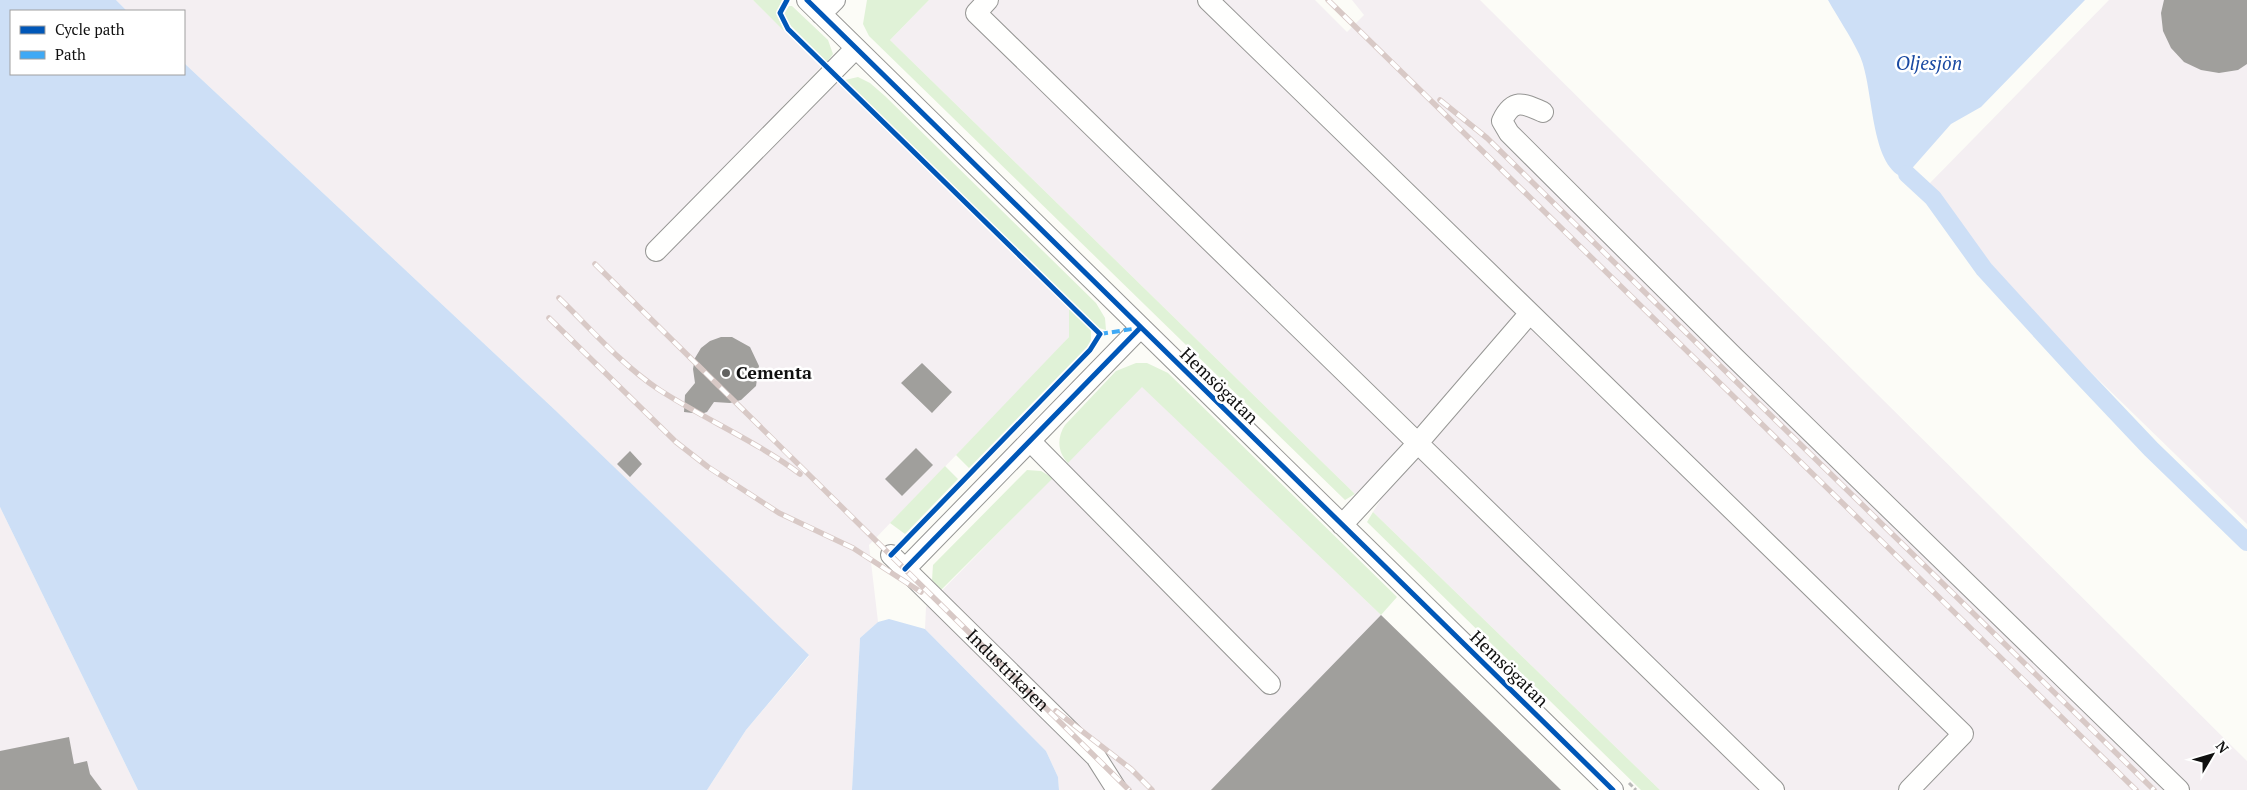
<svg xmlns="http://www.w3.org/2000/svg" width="2247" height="790" viewBox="0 0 2247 790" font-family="'PT Serif',serif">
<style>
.industrial{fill:#f4eff2}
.green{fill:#e0f2d7}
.water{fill:#cddff6}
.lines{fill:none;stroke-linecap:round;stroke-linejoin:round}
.canal{stroke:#cddff6;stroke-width:18}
.building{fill:#a09f9c}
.minor-casing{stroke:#969694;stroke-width:22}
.path{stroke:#b9b9b8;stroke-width:3;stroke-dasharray:5 2.5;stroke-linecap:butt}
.minor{stroke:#fffffe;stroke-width:20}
.rail-casing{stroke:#d8c9c6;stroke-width:5.5}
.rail{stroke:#fff;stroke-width:4;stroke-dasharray:11;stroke-linecap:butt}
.quiet{stroke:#3fa9f5;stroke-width:4;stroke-dasharray:8 4;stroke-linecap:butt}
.cycleway-casing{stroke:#fff;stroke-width:8}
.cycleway{stroke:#0057b8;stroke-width:5}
.poi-dot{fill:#636361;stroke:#fff;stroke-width:2}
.labels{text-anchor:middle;stroke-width:5;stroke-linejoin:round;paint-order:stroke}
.poi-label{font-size:18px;font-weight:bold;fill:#101010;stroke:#fff;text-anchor:start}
.street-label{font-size:18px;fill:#101010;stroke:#fff}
.water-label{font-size:19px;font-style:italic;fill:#1949a2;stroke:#fff}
</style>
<rect width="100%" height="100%" fill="#fcfcf7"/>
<path class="industrial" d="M116 0H753L821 67 782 107 797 123 838 82 1069 309V337L1054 354 869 545 878 622 860 638 852 790H707L746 730 809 656 555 410 184 63V11H127Z
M929 0H1315L1347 32 1364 15 1352 0H1480L2247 761V790H1660L1373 512 1381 499 1367 485 1355 494 890 40Z
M2109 0H2247V524L2033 316 1928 185Z
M1142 386 1381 615 1561 790H1059L1058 777 1046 751 925 629 926 607Z
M0 507 138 790H0Z"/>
<path class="green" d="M753 0H782L777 13 784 31Z
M867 0H929L890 40 1355 494 1345 500 869 36 863 24Z
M789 6H792L828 40 833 54 827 62 786 21 784 14Z
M858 77 870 83 885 96 1096 303 1105 318 1106 330 1099 328 845 80Z
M1069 309 1091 330V340L1087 347 969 468 956 455 1069 337Z
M1136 363H1147L1168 373 1397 597 1381 615 1142 387 1068 463C1057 452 1057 437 1065 425L1116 371Z
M945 466 958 479 905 534 890 523Z
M1027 470 1041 471 1053 478 939 592 932 580 933 565Z
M1373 512 1660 790H1641L1367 522Z"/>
<path class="water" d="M0 0H116L127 11H11V74H184V63L555 410 809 655 746 730 707 790H138L0 507Z
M1828 0H2085L1981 107 1951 124 1907 174 1900 176C1869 159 1874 84 1859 54 1850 35 1838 18 1828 0Z
M889 619 925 629 1046 751 1058 777 1059 790H852L860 638 878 622Z"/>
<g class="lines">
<path class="canal" d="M1907 174 1933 198 1984 269 2079 373 2151 449 2247 542"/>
</g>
<path class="building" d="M2164 0H2247V64L2238 70 2219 73 2201 70 2184 62 2171 48 2163 31 2161 13Z
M721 337H732L750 347 759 366 756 386 741 400 730 403 714 402 707 412 701 414 684 412 685 395 695 383 693 369 695 358 701 348 710 341Z
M922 363 952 392 932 413 901 383Z
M916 448 933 465 902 496 885 479Z
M630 451 642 464 630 477 617 464Z
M1381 615 1561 790H1211Z
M69 737 74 764 87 761 90 774 102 790H0V751Z"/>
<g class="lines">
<g class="minor-casing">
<path id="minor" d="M807 0 1613 790
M988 0 976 13 1774 790
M1208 0 1963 734 1909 790
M821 14 835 0
M1543 112C1523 103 1513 98 1502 121L1509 133 1733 356 2179 790
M656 251 855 49
M1030 441 1270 684
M1342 525 1417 444 1530 313
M891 555 1096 757 1117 790
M905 569 1140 328"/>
</g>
<path class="path" d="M1629 783 1636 790"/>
<use href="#minor" class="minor"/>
<g class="rail-casing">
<g id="rail">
<path d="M1328 0 2136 790"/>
<path d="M1440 100 1487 138 2154 790"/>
<path id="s1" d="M595 264 1129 790"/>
<path d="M559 298C591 329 621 364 658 389 704 419 756 441 800 474"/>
<path d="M549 318 676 442 708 467 779 513 853 548 921 592"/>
<path d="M1056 711 1131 769 1152 790"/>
</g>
</g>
<use href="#rail" class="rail"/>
<path class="quiet" d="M1100 334 1139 328"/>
<g class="cycleway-casing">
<path id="cycleway" d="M787 0 780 13 788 29 1100 334
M807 0 1613 790
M891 555 1090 350 1100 334
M905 569 1140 328"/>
</g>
<use href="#cycleway" class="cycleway"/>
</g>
<circle class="poi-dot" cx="726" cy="373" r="5"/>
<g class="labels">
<g class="poi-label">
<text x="736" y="379">Cementa</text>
</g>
<g class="street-label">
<text transform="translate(1219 386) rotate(44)" y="6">Hemsögatan</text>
<text transform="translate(1509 669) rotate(44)" y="6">Hemsögatan</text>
<text dy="6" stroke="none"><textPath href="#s1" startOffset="579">Industrikajen</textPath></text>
</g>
<g class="water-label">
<text x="1929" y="70">Oljesjön</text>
</g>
</g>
<rect x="10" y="10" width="175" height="65" fill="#ffffff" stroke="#9f9f9f"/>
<rect x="20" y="26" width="25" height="8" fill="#0057b8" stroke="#9f9f9f"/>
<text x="55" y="35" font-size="15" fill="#101010">Cycle path</text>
<rect x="20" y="51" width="25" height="8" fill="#3fa9f5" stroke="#9f9f9f"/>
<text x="55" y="60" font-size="15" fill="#101010">Path</text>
<g transform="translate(2212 755) rotate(52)" stroke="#ffffff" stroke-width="4" paint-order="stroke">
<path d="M0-4L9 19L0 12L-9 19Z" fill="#101010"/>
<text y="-8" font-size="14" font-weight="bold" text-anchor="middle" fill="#101010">N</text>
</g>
</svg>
